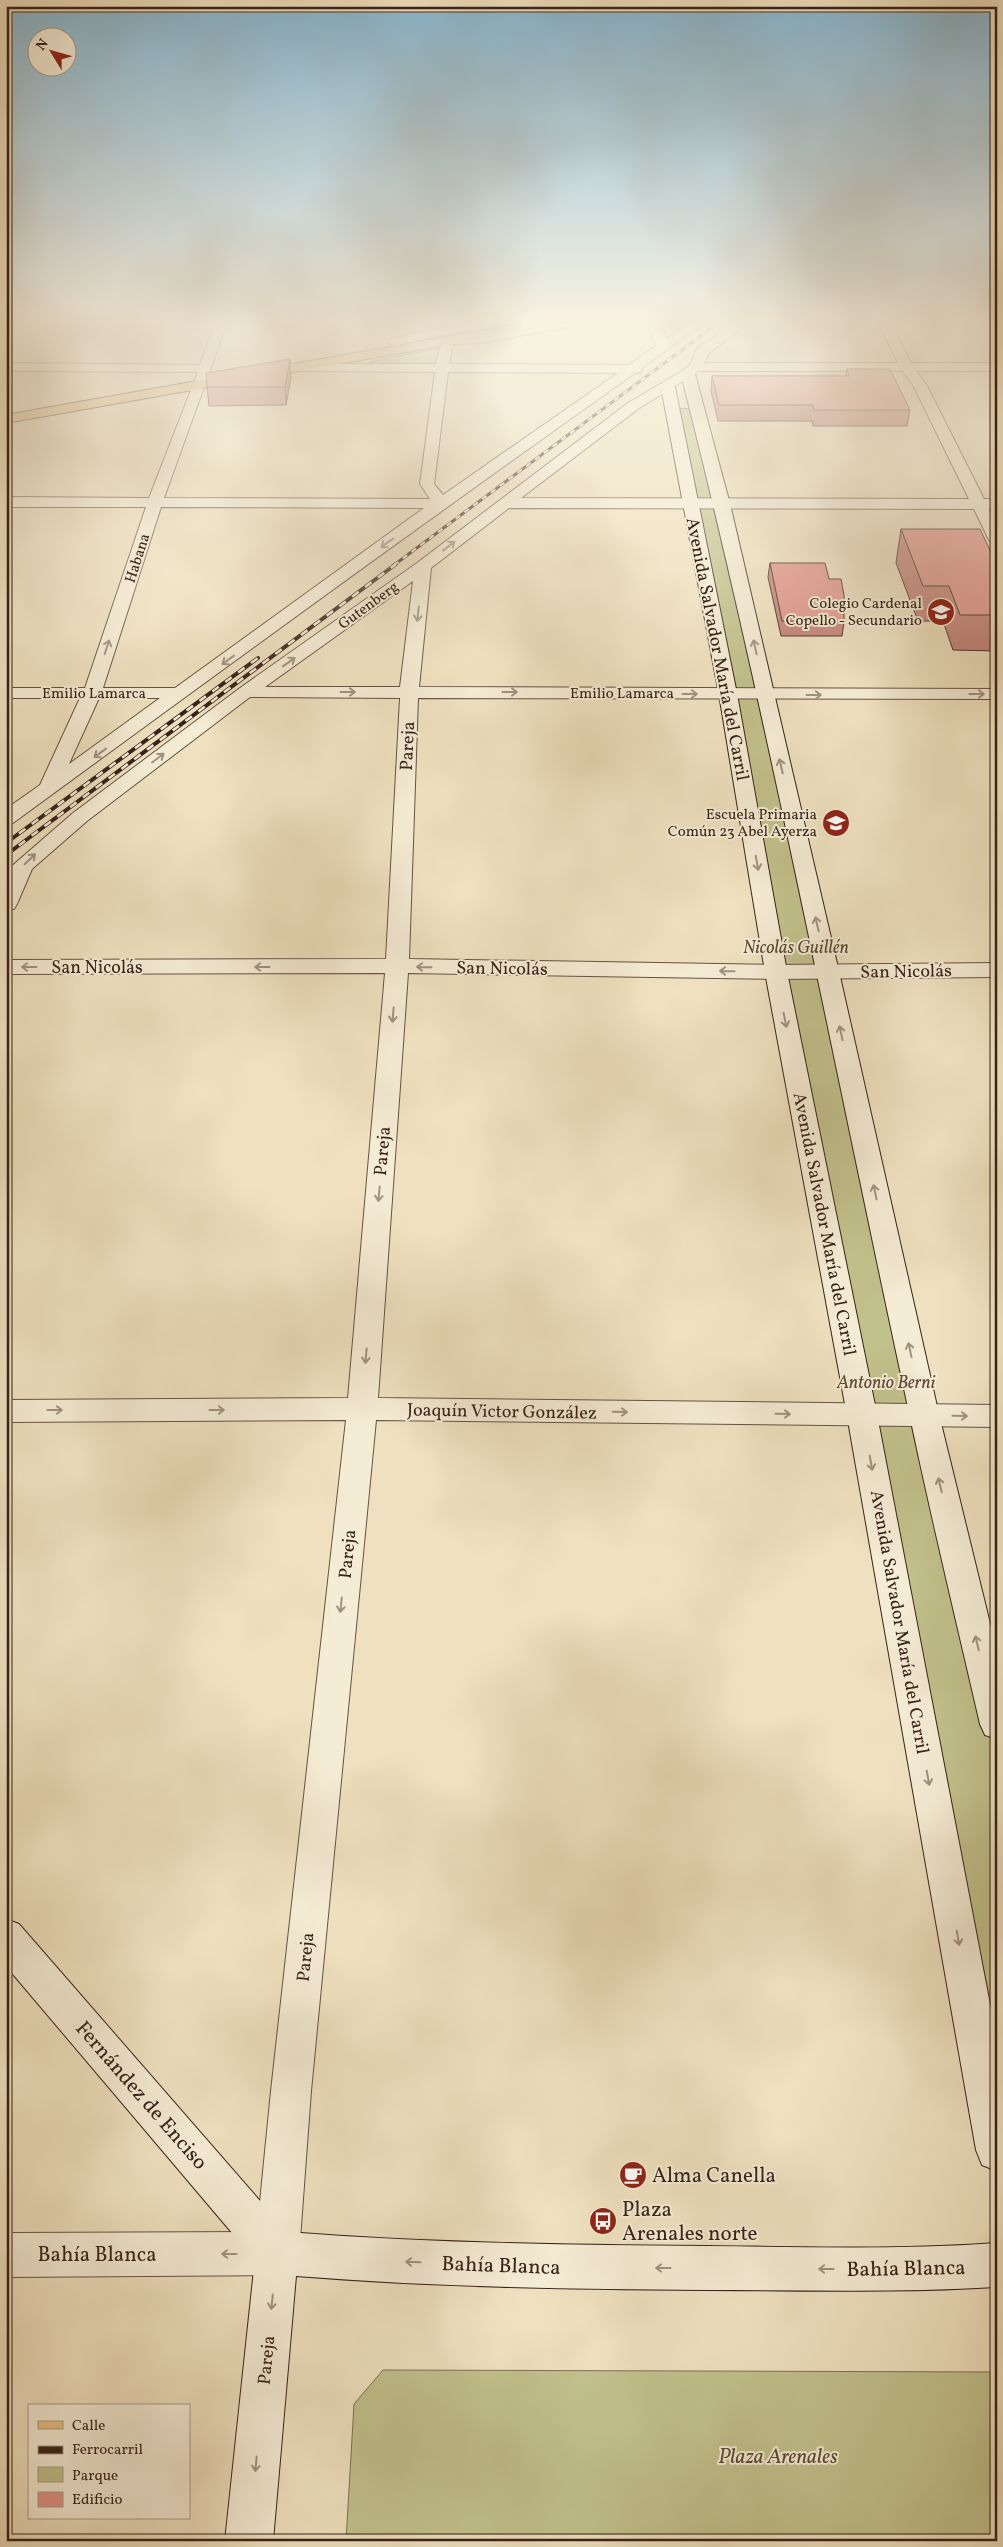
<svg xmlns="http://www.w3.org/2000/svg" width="1003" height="2547" viewBox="0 0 1003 2547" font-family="Vollkorn,serif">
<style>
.green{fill:#c1c18c;stroke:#7c7253}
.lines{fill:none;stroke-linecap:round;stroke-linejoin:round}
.street-casing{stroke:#655243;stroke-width:2}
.secondary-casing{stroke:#37221a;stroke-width:2}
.primary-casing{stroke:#37221a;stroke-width:2}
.street{fill:#f5ecd5;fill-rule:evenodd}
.secondary{fill:#f5ecd5;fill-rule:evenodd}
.primary{fill:#e8c080;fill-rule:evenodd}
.rail-far1-casing{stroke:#37221a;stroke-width:3}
.rail-casing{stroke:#37221a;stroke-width:4}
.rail-far1{stroke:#f5ecd5;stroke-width:2;stroke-dasharray:5.5;stroke-linecap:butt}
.rail{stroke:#f5ecd5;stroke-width:2.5;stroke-dasharray:8;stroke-linecap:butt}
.wall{fill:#c27e75;stroke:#37221a}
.shaded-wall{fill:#9e665f;stroke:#37221a}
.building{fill:#e29288;stroke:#37221a}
.oneway{stroke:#a09181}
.labels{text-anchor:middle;stroke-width:4;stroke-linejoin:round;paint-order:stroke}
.far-street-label{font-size:15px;fill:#37221a;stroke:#f5ecd5}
.far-poi-label{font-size:15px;fill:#37221a;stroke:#f5ecd5;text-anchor:end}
.street-label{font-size:18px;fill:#37221a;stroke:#f5ecd5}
.park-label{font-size:18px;font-style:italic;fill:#5a4a36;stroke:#f5ecd5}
.near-street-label{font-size:21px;fill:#37221a;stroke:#f5ecd5}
.near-poi-label{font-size:21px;fill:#37221a;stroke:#f5ecd5;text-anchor:start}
.near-park-label{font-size:21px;font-style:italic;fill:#5a4a36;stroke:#f5ecd5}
</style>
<rect width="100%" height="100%" fill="#efe1bf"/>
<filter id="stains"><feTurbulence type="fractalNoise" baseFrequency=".004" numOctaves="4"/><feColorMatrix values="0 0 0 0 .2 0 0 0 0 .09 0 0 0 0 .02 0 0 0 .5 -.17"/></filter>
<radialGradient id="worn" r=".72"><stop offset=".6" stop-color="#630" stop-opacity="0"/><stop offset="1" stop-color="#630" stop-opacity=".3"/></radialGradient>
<path class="green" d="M440 348C439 353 439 359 434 362 424 366 379 366 369 362Z
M698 408 997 1724V2150L673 409Z
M383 2370 997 2372V2541H346L354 2404Z"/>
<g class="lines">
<g class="street-casing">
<path id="street" d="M215 323H227L164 498 430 499 420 484 435 372 302 371 297 370 295 367 297 364H436L443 338 480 335 546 323H575L569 327 480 343 453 344 449 364 629 365 656 346 649 323H661L666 339 688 323H703L642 368 641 372 635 373C426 521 219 672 13 823L6 825V809L40 785 80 698H6V688H85L146 507H6V497L149 498 198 372 6 371V363L200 365ZM448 372 618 373 443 495 434 484ZM161 507 424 508 175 688H103ZM99 698H160L69 764Z
M461 323H470L472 326 470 329 394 346 388 342 390 339Z
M733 323H748L708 354 704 363H898L879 323H891L911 363H997V371H916L926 384 984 499H997V509H989L997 524V545L989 540 974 509 509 508 431 568 419 687 997 689V699L418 698 409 959 776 965 997 963V977L776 979 408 973 378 1398 997 1405V1427L376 1420 311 2091 299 2253 292 2268 277 2275 6 2277V2233L257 2232 271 2091 346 1420 6 1422V1400L348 1398 385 973 6 974V960L386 959 400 698 250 697 87 821 32 869 17 904 14 909 6 910V880L12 866 73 813 240 688 417 563 628 403 679 373 690 365 697 349ZM699 371H902L913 385 969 499 521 498 638 409ZM413 581 400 687H265Z"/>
</g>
<g class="secondary-casing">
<path id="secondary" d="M688 370 695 374 730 504 839 972 939 1415 997 1652V1739L985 1735 980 1724C956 1620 931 1517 909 1412 834 1066 768 717 681 374Z
M668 383 675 387 737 694 787 972 877 1415 997 2041V2171L982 2165 976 2150 847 1415 765 972 719 694 661 387Z
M6 1919 19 1924 287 2232C427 2243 566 2245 706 2246 803 2247 900 2250 997 2243V2287C900 2293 803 2290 705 2290 569 2289 432 2287 296 2276L273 2541H225L255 2260 6 1966Z"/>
</g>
<g class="primary-casing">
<path id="primary" d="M524 323H554L548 327 6 423V415Z"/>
</g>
<use href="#street" class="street"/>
<use href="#secondary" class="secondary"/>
<use href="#primary" class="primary"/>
<g class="rail-far1-casing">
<path id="rail-far1" d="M394 565 718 323"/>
</g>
<g class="rail-casing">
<path id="rail" d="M6 843 258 658
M6 855 396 564"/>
</g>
<use href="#rail-far1" class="rail-far1"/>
<use href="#rail" class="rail"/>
</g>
<path class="wall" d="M847 369 910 410 907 426H813L812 421H718L711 391 712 376H846Z
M291 377 286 405 209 406 207 387Z
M901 529 997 565V651L953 650 943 621H918L896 563Z
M770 563 829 579 844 622 842 636H781L768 577Z"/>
<path class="shaded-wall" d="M290 359 291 377 286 405 285 387Z"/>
<path class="building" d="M290 359 285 387H207L206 373Z
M847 369H890L910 410H814L813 405H719L712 376H849Z
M901 529H980L997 565V615H960L949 586H923Z
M770 563H825L829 579H841L844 595V622L782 621Z"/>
<defs><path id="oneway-shaft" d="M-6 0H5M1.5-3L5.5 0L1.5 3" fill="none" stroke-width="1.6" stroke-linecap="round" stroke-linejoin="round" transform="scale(1.25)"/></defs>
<g class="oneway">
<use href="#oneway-shaft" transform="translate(387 543) rotate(144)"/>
<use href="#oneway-shaft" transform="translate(449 546) rotate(-38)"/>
<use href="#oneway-shaft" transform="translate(418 614) rotate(96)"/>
<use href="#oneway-shaft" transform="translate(107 647) rotate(-72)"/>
<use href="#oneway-shaft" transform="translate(755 647) rotate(-103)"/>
<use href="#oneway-shaft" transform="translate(228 660) rotate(144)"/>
<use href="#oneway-shaft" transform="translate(289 662) rotate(-36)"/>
<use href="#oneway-shaft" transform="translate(348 692)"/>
<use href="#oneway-shaft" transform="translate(510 692)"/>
<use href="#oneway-shaft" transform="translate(690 694)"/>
<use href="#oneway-shaft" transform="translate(977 694)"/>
<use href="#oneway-shaft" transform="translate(814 695)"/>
<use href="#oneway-shaft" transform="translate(100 753) rotate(144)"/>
<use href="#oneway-shaft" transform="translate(158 758) rotate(-37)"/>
<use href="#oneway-shaft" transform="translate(781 766) rotate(-103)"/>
<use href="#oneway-shaft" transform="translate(30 859) rotate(-44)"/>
<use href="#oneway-shaft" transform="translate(757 863) rotate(80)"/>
<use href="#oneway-shaft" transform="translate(817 924) rotate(-103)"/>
<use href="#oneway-shaft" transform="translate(29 967) rotate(180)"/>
<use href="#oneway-shaft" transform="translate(262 967) rotate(180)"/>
<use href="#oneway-shaft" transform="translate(424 967) rotate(-179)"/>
<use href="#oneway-shaft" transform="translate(727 971) rotate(-179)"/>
<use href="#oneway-shaft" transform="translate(393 1015) rotate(95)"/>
<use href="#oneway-shaft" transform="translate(785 1020) rotate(79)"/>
<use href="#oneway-shaft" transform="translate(841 1033) rotate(-102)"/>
<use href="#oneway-shaft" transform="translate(875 1192) rotate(-102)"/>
<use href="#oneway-shaft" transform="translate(379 1194) rotate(95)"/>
<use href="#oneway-shaft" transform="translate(910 1350) rotate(-102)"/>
<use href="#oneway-shaft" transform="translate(366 1356) rotate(95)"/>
<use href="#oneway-shaft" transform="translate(55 1410)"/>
<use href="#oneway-shaft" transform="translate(217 1410)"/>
<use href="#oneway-shaft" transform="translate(620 1412) rotate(1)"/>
<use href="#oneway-shaft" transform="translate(783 1414) rotate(1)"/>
<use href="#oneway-shaft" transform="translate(960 1416) rotate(1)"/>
<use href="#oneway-shaft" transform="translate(871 1463) rotate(80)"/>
<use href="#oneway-shaft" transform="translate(940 1485) rotate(-103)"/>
<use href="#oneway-shaft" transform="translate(341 1605) rotate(96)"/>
<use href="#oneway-shaft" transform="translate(977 1643) rotate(-103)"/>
<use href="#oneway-shaft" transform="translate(928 1778) rotate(80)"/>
<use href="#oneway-shaft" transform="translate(958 1938) rotate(80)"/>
<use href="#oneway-shaft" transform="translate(229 2254) rotate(180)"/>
<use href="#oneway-shaft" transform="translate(413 2262) rotate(-178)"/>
<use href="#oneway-shaft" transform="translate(663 2268) rotate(-180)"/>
<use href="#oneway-shaft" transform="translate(826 2269) rotate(-180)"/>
<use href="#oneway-shaft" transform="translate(272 2302) rotate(96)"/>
<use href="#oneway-shaft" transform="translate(256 2464) rotate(95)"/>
</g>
<linearGradient id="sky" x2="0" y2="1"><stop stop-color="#89b8d2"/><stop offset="0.47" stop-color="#f8f2e2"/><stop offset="1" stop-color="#f8f2e2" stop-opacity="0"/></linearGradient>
<rect width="1003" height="680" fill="url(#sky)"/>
<defs>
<g id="school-disc" transform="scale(1.4375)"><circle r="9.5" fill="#8f2418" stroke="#f5ecd5"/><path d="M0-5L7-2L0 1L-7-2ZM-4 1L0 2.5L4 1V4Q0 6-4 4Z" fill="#fff"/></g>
<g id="cafe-disc" transform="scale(1.4375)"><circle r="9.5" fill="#8f2418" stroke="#f5ecd5"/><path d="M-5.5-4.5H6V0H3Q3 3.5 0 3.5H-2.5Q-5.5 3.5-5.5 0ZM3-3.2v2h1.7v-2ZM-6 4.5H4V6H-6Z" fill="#fff"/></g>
<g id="bus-disc" transform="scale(1.4375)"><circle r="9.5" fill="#8f2418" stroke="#f5ecd5"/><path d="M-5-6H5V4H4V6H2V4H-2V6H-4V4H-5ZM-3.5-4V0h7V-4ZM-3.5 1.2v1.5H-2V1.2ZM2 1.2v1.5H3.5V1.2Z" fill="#fff"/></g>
</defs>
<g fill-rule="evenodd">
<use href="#school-disc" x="941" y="612"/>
<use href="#school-disc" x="836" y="823"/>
<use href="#cafe-disc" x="633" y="2175"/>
<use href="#bus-disc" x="603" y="2221"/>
</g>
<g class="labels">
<g class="far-street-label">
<text transform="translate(137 558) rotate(-72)" y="5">Habana</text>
<text transform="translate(368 605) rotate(-36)" y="5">Gutenberg</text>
<text x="94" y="698">Emilio Lamarca</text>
<text x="622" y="698">Emilio Lamarca</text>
</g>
<g class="far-poi-label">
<text x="922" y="608">Colegio Cardenal<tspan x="922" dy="17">Copello - Secundario</tspan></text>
<text x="817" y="819">Escuela Primaria<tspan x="817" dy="17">Común 23 Abel Ayerza</tspan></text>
</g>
<g class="street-label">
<text transform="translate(718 649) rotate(79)" y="6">Avenida Salvador María del Carril</text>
<text transform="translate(407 746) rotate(-87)" y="6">Pareja</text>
<text x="97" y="973">San Nicolás</text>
<text transform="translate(502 968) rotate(1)" y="6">San Nicolás</text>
<text transform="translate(906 971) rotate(-1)" y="6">San Nicolás</text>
<text transform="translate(382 1151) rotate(-85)" y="6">Pareja</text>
<text transform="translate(825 1224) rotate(79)" y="6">Avenida Salvador María del Carril</text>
<text transform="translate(502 1411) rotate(1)" y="6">Joaquín Victor González</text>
<text transform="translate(347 1554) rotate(-84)" y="6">Pareja</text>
<text transform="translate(900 1622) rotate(80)" y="6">Avenida Salvador María del Carril</text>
<text transform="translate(305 1957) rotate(-84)" y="6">Pareja</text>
<text transform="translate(266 2360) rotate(-84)" y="6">Pareja</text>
</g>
<g class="park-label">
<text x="796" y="953">Nicolás Guillén</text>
<text x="886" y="1388">Antonio Berni</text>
</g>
<g class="near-street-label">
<text transform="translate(142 2095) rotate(49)" y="7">Fernández de Enciso</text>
<text x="97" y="2261">Bahía Blanca</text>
<text transform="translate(501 2265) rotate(2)" y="7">Bahía Blanca</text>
<text transform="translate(906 2268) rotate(-1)" y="7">Bahía Blanca</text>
</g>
<g class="near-poi-label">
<text x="652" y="2182">Alma Canella</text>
<text x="622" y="2216">Plaza<tspan x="622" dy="24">Arenales norte</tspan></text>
</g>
<g class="near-park-label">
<text x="778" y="2463">Plaza Arenales</text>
</g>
</g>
<rect width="1003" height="2547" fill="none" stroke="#efe1bf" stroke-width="25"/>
<rect x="8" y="8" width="988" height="2532" fill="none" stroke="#37221a" stroke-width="2.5"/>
<rect x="12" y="12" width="978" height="2522" fill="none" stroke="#37221a"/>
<rect x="28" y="2404" width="162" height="115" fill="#f5ecd5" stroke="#a99b8a"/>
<rect x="38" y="2421" width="25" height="8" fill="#e8c080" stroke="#a99b8a"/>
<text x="72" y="2430" font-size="15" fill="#37221a">Calle</text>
<rect x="38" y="2446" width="25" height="8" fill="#37221a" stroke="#a99b8a"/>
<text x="72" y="2454" font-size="15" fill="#37221a">Ferrocarril</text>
<rect x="38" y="2467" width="25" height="15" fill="#c1c18c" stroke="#a99b8a"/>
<text x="72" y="2480" font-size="15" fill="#37221a">Parque</text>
<rect x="38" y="2492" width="25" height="15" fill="#e29288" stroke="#a99b8a"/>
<text x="72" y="2504" font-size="15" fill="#37221a">Edificio</text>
<g transform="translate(52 52) rotate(307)"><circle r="24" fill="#f5ecd5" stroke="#a99b8a"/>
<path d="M0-4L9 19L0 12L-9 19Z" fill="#8f2418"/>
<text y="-8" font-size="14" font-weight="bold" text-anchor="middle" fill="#37221a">N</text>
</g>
<rect width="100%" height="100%" filter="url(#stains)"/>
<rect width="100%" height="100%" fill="url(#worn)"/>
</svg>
